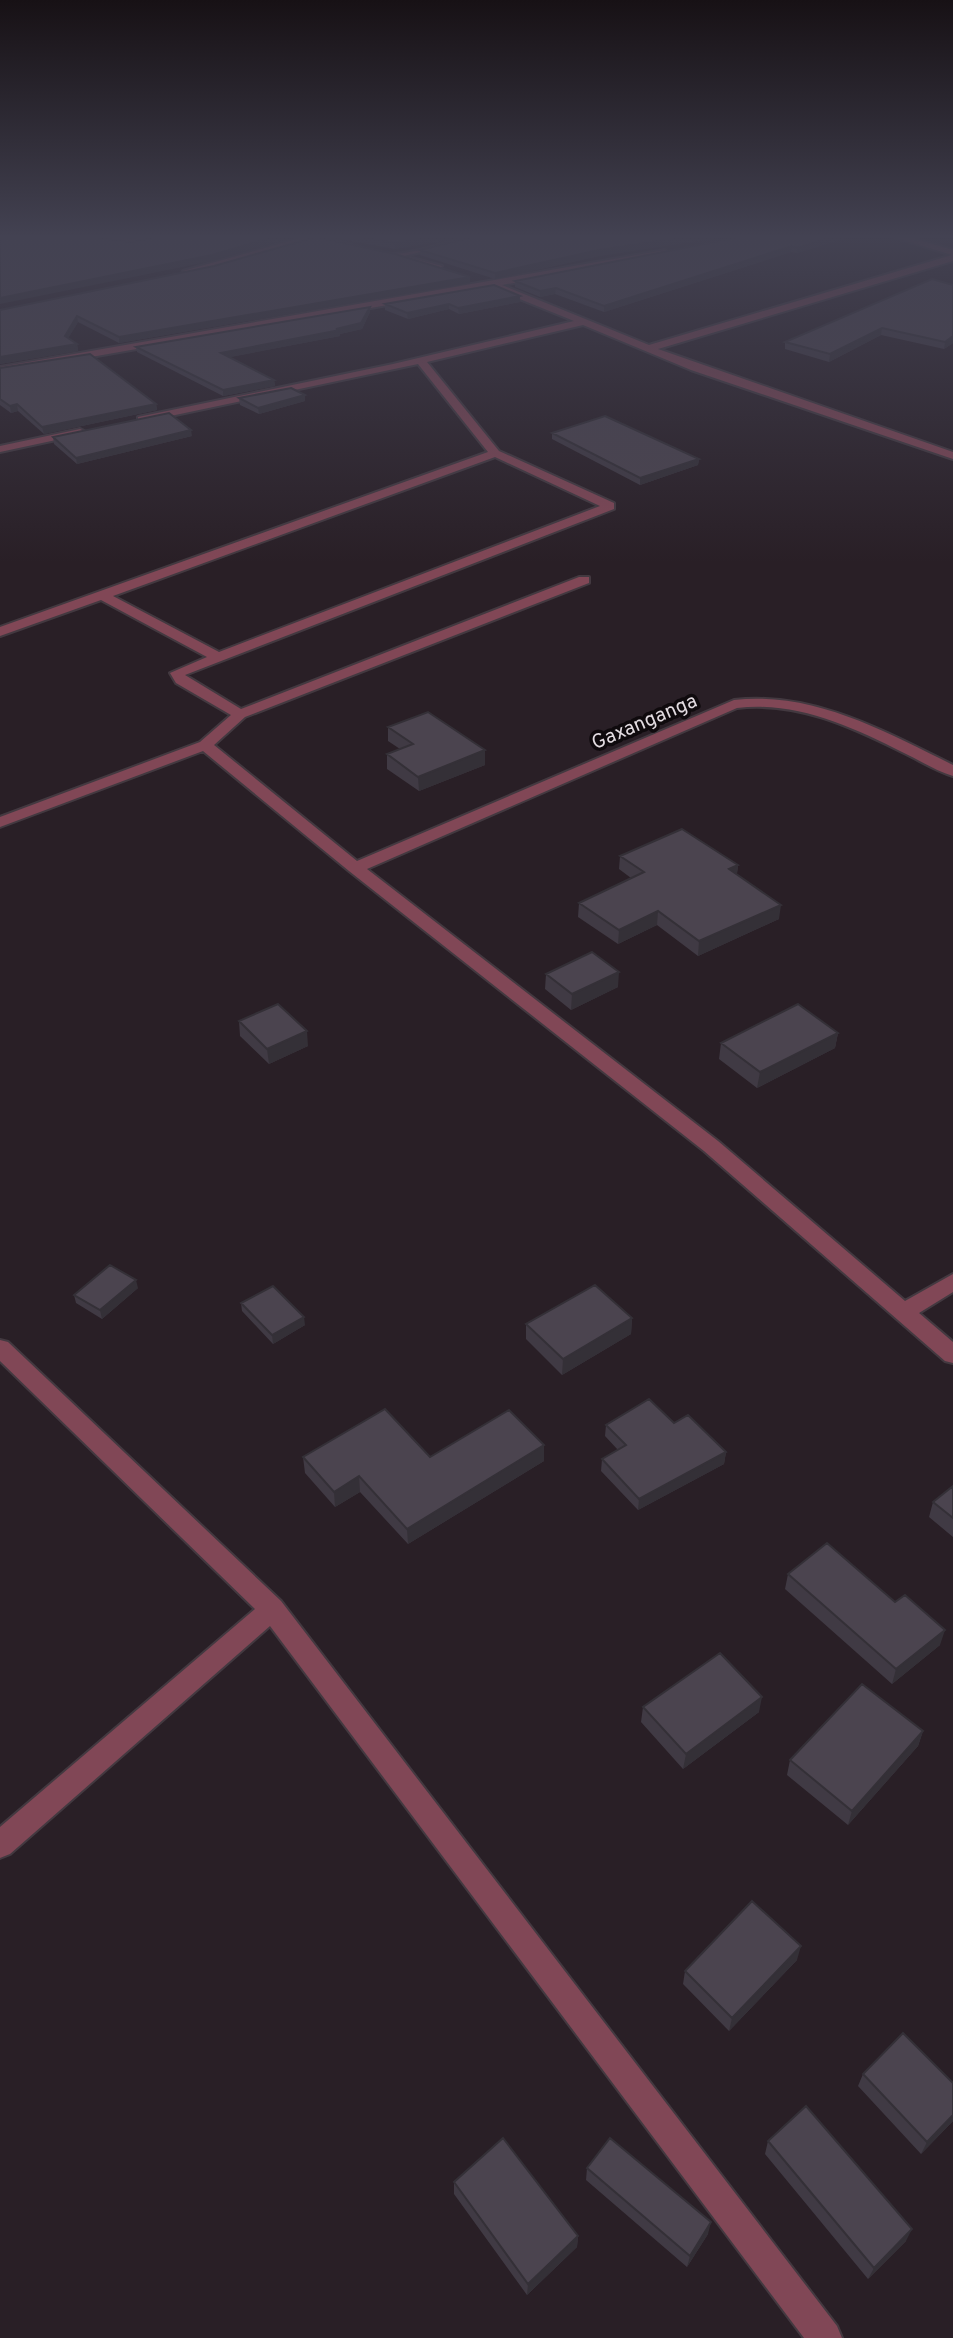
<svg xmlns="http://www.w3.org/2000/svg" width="953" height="2338" viewBox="0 0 953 2338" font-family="Overpass,sans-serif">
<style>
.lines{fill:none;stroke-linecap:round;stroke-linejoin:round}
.minor-casing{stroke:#433940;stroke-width:4}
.minor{fill:#814756;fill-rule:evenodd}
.wall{fill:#403a44}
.shaded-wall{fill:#343037}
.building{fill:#4b444f;stroke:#343037;stroke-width:2}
.labels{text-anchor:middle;stroke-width:7;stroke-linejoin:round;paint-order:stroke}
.far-street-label{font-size:20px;fill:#e3dce1;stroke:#0f0a0d}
</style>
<rect width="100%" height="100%" fill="#291f26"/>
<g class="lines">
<g class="minor-casing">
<path id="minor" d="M64 236 132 239 190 236 132 245Z
M308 236C337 236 364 253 392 254 419 254 457 236 489 236L404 256 442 266 439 271 316 240 188 274 183 271Z
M891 236H905L953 250V261L658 349 953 452V459L691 370 583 325 427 362 499 451 614 503V509L185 675 241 709 579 577H589V583L245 717 214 745 357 861 734 700C813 691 884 731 953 765V776C936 771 919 760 902 752 850 726 796 701 737 708L367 869 718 1141 905 1301 953 1274V1292L919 1313 953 1342V1363L945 1361 704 1151 349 871 203 751 0 827V817L200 742 231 715 176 683 170 673 207 657 101 600 0 636V627L488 452 418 364 142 422 138 421V417L393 364 574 321 490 287 0 373V367L665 250 668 255 502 285 649 345 952 255ZM495 457 600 506 219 652 113 596Z
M80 429 86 432 84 434 0 452V446Z
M0 1340 8 1342 281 1601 837 2326 842 2338H804L270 1626 10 1854 0 1858V1827L255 1609 0 1361Z"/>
</g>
<use href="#minor" class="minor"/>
</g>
<path class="wall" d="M324 236H470L395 249Z
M477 236H729L599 256 495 279 420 255V250Z
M744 236H853L797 253 791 252 604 312 555 294 540 297 515 287V281Z
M932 279 953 343 944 349 881 335 829 362 785 349V342Z
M470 283 119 343 78 322 68 338 77 344 78 351 0 364V310Z
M520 296V302L459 314 449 309 408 319 385 310V304Z
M370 312 362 329 340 334V336L229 357 274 380 275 386 223 396 137 352 136 347Z
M0 368 156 404 157 410 44 434 18 411 11 413 0 405Z
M239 398 305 401 259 414 240 405Z
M552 433 699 459 698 465 640 485 552 439Z
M192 436 77 464 54 444 53 437Z
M388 727 485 750V765L419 791 387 769V754L400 749 388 741Z
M620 856 738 865 737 874 779 919 698 956 657 925 618 944 578 917 579 903 631 878 619 869Z
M546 974 618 987 571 1010 545 989Z
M239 1021 308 1046 269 1064 240 1036Z
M838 1033 835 1048 757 1088 719 1059 721 1043Z
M138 1288 102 1319 76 1303 74 1295Z
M241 1303 305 1325 273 1344 242 1311Z
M632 1318 631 1334 562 1375 526 1339V1324Z
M674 1423 726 1452 724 1464 638 1510 601 1471 602 1459 618 1450 605 1436 606 1425Z
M303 1457H430L544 1461 408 1544 360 1492 335 1507 305 1473Z
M953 1486V1537L929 1517 933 1502Z
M788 1574 940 1645 892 1684 785 1589Z
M643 1707 759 1712 683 1769 641 1722Z
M923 1731 918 1746 848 1825 787 1775 790 1760Z
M797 1960 729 2031 683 1984 685 1971Z
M863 2074 953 2083V2121L921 2154 858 2086Z
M768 2141 906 2241 868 2279 765 2154Z
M587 2168 708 2234 687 2267 586 2180Z
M454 2182 578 2236 577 2247 527 2295 454 2194Z"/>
<path class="shaded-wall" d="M277 236H297L212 261 0 304V298Z
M437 236H470L395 249V243Z
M692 236H729L599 256 495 279V273L599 250Z
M835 236H853L797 253V248Z
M792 246 791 252 604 312V306Z
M470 277V283L119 343V337Z
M556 288 555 294 540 297V291Z
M520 296V302L459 314 458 308Z
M449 304V309L408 319 407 313Z
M370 307V312L362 329 340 334V336L221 359V353L336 329Z
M77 316 78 322 66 342 65 336Z
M882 328 881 335 829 362 830 354Z
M953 336V343L944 349 945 342Z
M77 344 78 351 0 364V357Z
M274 380 275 386 223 396V390Z
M305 395V401L259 414 258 408Z
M17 404 18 411 11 413 10 406Z
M156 404 157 410 44 434 42 427Z
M191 430 192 436 77 464 76 458Z
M699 459 698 465 640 485V478Z
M485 750V765L419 791 418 777Z
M738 865 736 879 729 869Z
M781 905 779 919 698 956 699 941Z
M658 911 657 925 618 944 619 930Z
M619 972 618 987 571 1010 572 994Z
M307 1031 308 1046 269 1064 267 1049Z
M838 1033 835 1048 757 1088 760 1072Z
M136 1280 138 1288 102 1319 100 1310Z
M304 1317 305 1325 273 1344 272 1335Z
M632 1318 631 1334 562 1375 563 1359Z
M544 1445V1461L408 1544 407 1529Z
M726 1452 724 1464 638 1510 639 1499Z
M359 1476 360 1492 335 1507 334 1492Z
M945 1630 940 1645 892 1684 896 1669Z
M762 1697 759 1712 683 1769 686 1754Z
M923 1731 918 1746 848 1825 852 1811Z
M801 1946 797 1960 729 2031 732 2018Z
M953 2115V2121L921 2154 927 2142Z
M711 2222 708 2234 687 2267 690 2256Z
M912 2229 906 2241 868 2279 874 2268Z
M578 2236 577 2247 527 2295 528 2284Z"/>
<path class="building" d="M0 236H84L131 242 162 236H277L212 255 0 298Z
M355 236H437L395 243Z
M477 236H692L599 250 495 273 420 250Z
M745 236H835L797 248 792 246 604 306 556 288 540 291 515 281Z
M316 237 395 254 470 277 119 337 77 316 65 336 77 344 0 357V310L214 266Z
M932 279 953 285V336L945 342 882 328 830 354 785 342Z
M494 285 520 296 458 308 449 304 407 313 385 304Z
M370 307 361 323 336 329 340 330 221 353 274 380 223 390 136 347Z
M90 354 156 404 42 427 17 404 10 406 0 399V368Z
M291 388 305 395 258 408 239 398Z
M169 413 191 430 76 458 53 437Z
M605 416 699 459 640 478 552 433Z
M428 712 485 750 418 777 387 754 413 744 388 727Z
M682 829 738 865 729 869 781 905 699 941 658 911 619 930 579 903 644 872 620 856Z
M592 952 619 972 572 994 546 974Z
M278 1004 307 1031 267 1049 239 1021Z
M798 1004 838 1033 760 1072 721 1043Z
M110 1265 136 1280 100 1310 74 1295Z
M595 1285 632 1318 563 1359 526 1324Z
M273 1286 304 1317 272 1335 241 1303Z
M649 1399 674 1423 688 1415 726 1452 639 1499 602 1459 626 1445 606 1425Z
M385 1409 430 1457 509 1410 544 1445 407 1529 359 1476 334 1492 303 1457Z
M953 1486V1518L933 1502Z
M827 1543 895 1602 905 1595 945 1630 896 1669 788 1574Z
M720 1653 762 1697 686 1754 643 1707Z
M862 1684 923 1731 852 1811 790 1760Z
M752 1901 801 1946 732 2018 685 1971Z
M903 2033 953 2083V2115L927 2142 863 2074Z
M806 2106 912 2229 874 2268 768 2141Z
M503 2138 578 2236 528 2284 454 2182Z
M610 2138 711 2222 690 2256 587 2168Z"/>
<linearGradient id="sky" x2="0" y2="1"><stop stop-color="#171115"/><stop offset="0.42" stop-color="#434252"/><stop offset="1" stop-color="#434252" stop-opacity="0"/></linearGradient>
<rect width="953" height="563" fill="url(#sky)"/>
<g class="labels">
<g class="far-street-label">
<text transform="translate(644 721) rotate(-23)" y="7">Gaxanganga</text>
</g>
</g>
</svg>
